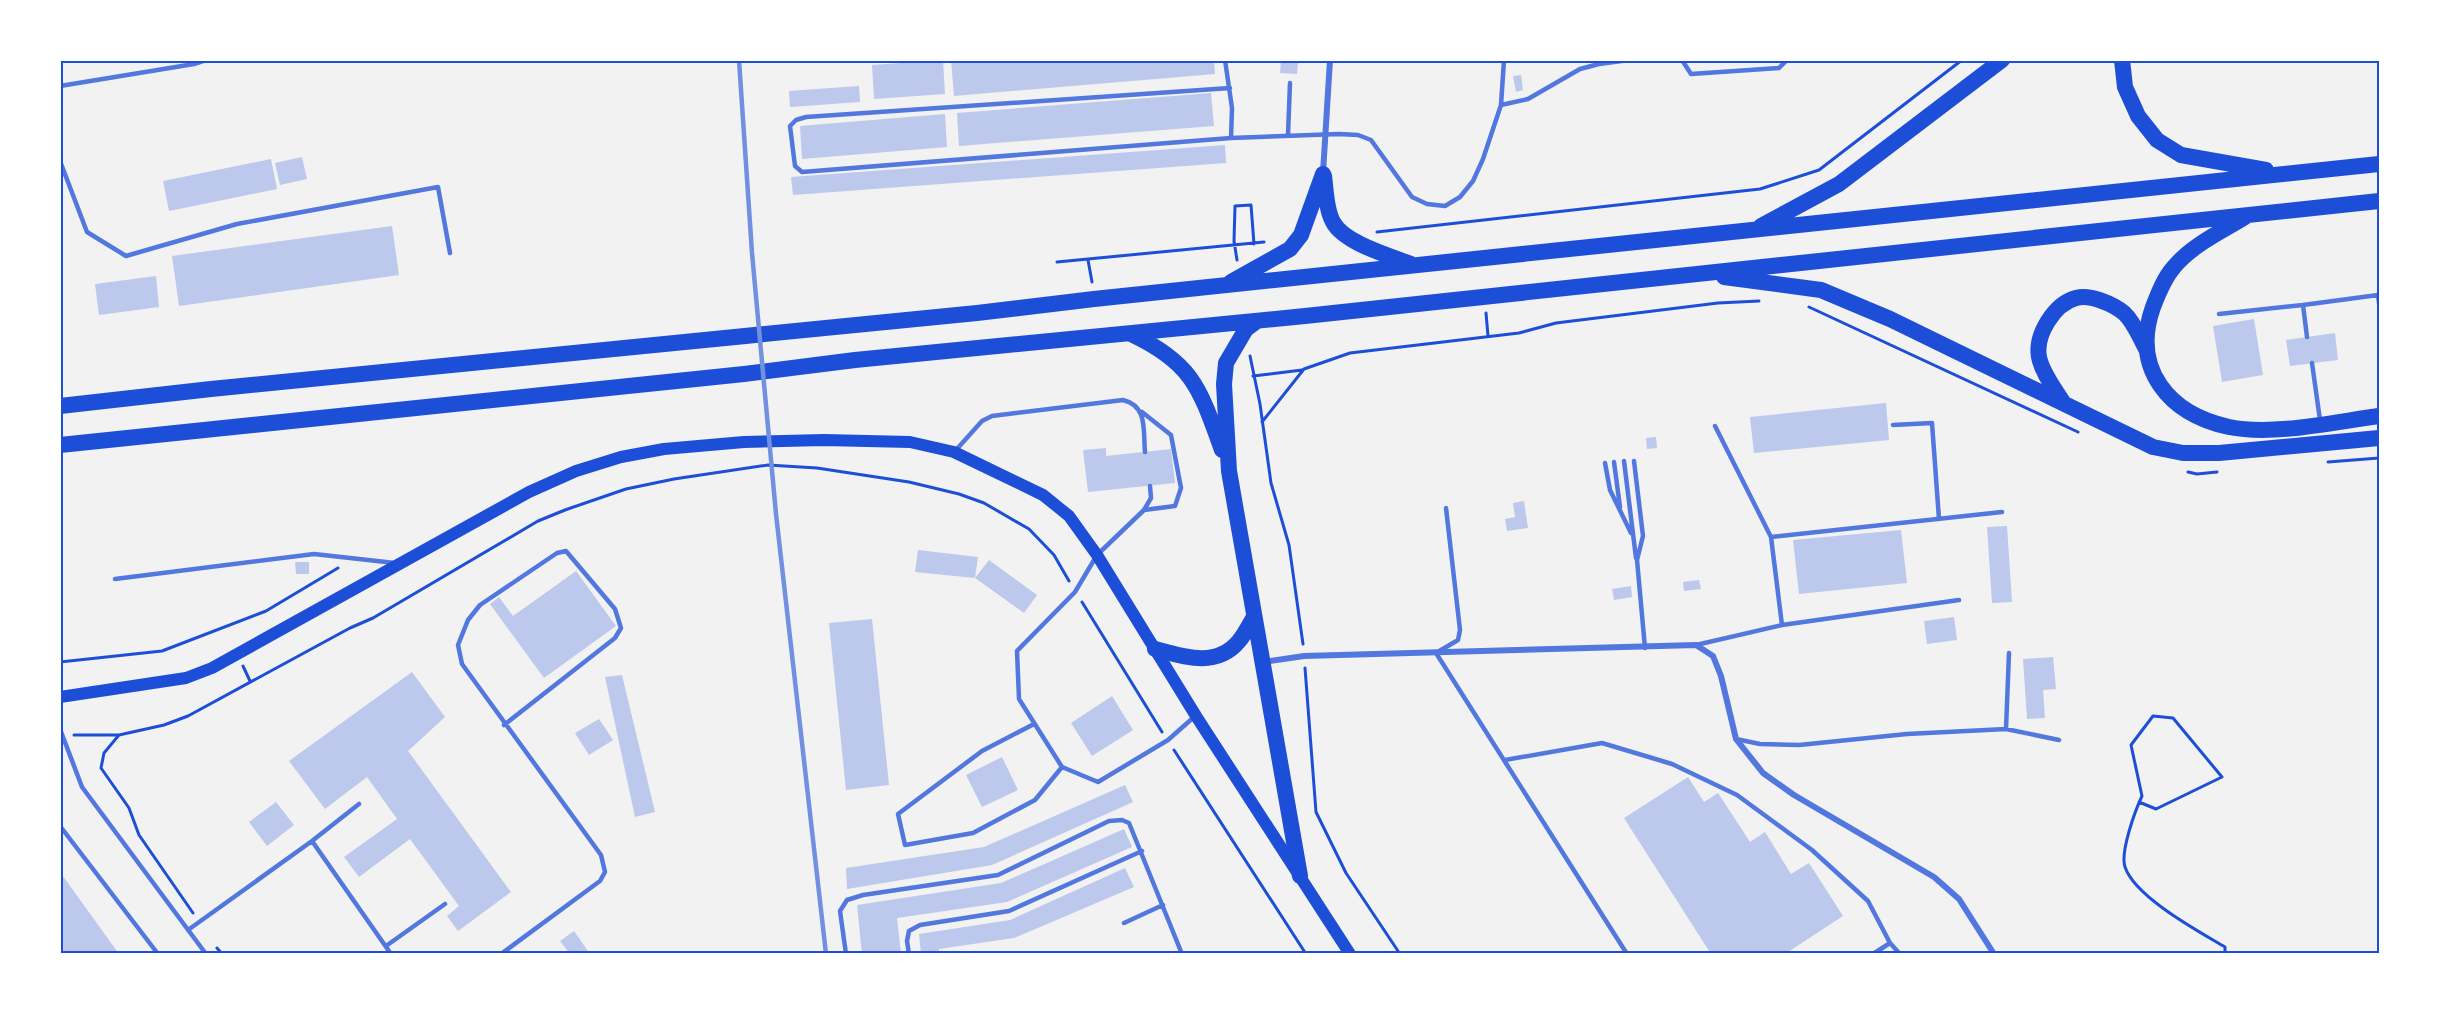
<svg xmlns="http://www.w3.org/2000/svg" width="2439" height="1014" viewBox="0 0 2439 1014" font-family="Georgia,serif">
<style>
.building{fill:#bdc9ec}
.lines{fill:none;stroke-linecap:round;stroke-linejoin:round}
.path{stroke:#1d4ed8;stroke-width:3}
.service{stroke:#5277de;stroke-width:4.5}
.minor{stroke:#5277de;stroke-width:6}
.secondary{stroke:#1d4ed8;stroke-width:12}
.trunk{stroke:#1d4ed8;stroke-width:16}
.rail{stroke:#7290e2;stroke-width:4.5}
.neatline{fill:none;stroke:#1d4ed8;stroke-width:2}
</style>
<rect width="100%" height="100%" fill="#f2f2f2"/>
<path class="building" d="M943 60 945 94 874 99 872 65Z
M951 60H1214L1215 74 954 96Z
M1281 60H1298L1297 74 1280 73Z
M1521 75 1523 90 1516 92 1513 76Z
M859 86 860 102 790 107 789 91Z
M1211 93 1214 126 959 146 957 113Z
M945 114 947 147 802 159 800 126Z
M1225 145 1226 163 793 195 791 177Z
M302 157 307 179 280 185 275 163Z
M271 159 277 189 169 211 163 181Z
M392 226 399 275 179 306 172 256Z
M156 276 159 307 99 315 95 284Z
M2254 319 2263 375 2222 382 2213 326Z
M2335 333 2338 360 2290 366 2286 340Z
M1886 403 1889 440 1754 453 1750 417Z
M1656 437 1657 448 1647 449 1646 438Z
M1106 448V456L1171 449 1175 483 1088 492 1083 450Z
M1524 501 1528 528 1507 531 1505 519 1515 517 1513 503Z
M2007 526 2012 602 1992 603 1987 527Z
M1901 530 1907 583 1799 594 1793 540Z
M918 550 978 557 975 578 915 572Z
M989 560 1037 595 1024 613 975 578Z
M295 562H309V574H296Z
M576 571 616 626 544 678 490 604 499 597 513 616Z
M1699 580 1701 589 1684 591 1683 582Z
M1631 586 1632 597 1614 600 1612 589Z
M1954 617 1957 640 1927 644 1924 621Z
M872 619 889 785 846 790 829 623Z
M2053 657 2056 689 2043 690 2045 718 2027 719 2023 659Z
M412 672 445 717 408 751 511 892 458 931 447 916 459 906 410 839 359 877 344 857 397 819 367 777 325 809 289 761Z
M622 675 655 812 635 817 605 677Z
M1112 696 1133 730 1092 756 1071 723Z
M599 719 613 740 589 755 575 733Z
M1002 757 1018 790 982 807 966 775Z
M1688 777 1704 802 1718 793 1750 842 1765 832 1791 874 1809 863 1843 916 1785 954H1711L1624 818Z
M1125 785 1133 802 992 865 847 889 846 868 984 847Z
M276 802 294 825 267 846 249 822Z
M1124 829 1132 847 1007 902 897 918 901 954H862L857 905 1001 883Z
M1125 868 1134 887 1014 938 939 949V954H921L919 934 1010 920Z
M60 872 119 954H60Z
M574 931 590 954H570L560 941Z"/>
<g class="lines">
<path class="path" d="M1377 232 1760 189 1819 170 1962 60
M1088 260 1092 282
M1237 260 1234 241 1235 206 1251 205 1254 244
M1057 262 1264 242
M1809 307 2078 432
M1486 313 1488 336
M1250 356 1260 404 1271 483 1289 545 1303 644
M1253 376 1302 370
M1262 422 1304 369 1350 353 1519 333 1556 323 1718 303 1759 301
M2328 462 2379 458
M2188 472 2197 474 2217 472
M1082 602 1162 732
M60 662 162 651 266 611 338 568
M243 666 250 681
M1305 668 1316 812 1346 873 1400 954
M74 735H119L164 725 188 716 350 628 373 618 538 521 565 510 626 489 674 479 768 465 817 468 909 482 959 494 984 503 1029 529 1054 555 1069 581
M119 735 104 753 101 768 129 808 139 835 193 913
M1174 750 1306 954
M2139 802 2156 809 2222 777 2173 718 2153 716 2131 745 2142 796C2135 811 2120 852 2125 867 2135 897 2198 931 2225 947V954
M217 948 222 954"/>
<path class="service" d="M1225 60 1232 108 1231 138
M1682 60 1691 74 1779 68 1787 60
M60 86 194 64 206 60
M1230 88 806 117 796 120 790 126 795 166 802 172 1231 138 1339 134 1358 135 1371 140 1412 197 1427 204 1445 206 1460 197 1473 181 1483 159 1501 105 1504 60
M1501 105 1528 99 1580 69 1599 64 1629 60
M1288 135 1290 83
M60 161 87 232 126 256 237 224 438 187 450 253
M2219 314 2303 305
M2307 337 2303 305 2378 295 2379 303
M2312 363 2320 420
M1142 412 1171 435 1181 488 1175 506 1144 510
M1893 425 1932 423 1939 519
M1715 426 1771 537
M956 450 982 421 992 416 1123 400C1148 406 1143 430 1145 452
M1624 461 1636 558
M1634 461 1643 536 1637 560 1645 648
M1614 462 1620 507
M1605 463 1610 490 1631 533
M1150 486 1151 498 1144 510 1097 555 1075 592 1017 651 1019 699 1062 767 1098 782 1168 740 1194 717
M1446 508 1460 630 1458 640 1436 653 1627 954
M115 579 314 554 395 563
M1782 625 1959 600
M1696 645 1782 625 1771 537 2002 512
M1034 724 982 751 898 814 905 845 973 833 1035 800 1062 767
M60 729 82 787 206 954
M2006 729 2009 653
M1736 739 1760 744 1799 745 1907 734 2006 729 2059 740
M1505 760 1602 743 1672 764 1737 795 1812 850 1868 901 1890 943 1900 954
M60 826 158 954
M312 841 391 954
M1124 923 1163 905
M188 930 312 841 359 804
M386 946 445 904
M501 954 600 881 605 872 601 855 462 664 458 645 468 620 480 605 557 553 566 551 615 609 621 628 615 638 504 725
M846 954 840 911 847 900 863 895 998 875 1109 821 1122 820 1129 823 1182 954
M909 954 907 941 909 931 920 925 1009 911 1142 851
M1873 954 1890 943"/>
<path class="minor" d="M1323 173 1330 60
M1263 662 1304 656 1696 645 1713 656 1721 676 1736 739 1763 773 1794 795 1934 877 1959 899 1994 954"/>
<path class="secondary" d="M60 697 186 678 212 668 529 492 576 471 621 457 664 449 744 442 824 440 910 442 954 452 1043 495 1069 516 1097 555 1196 716 1350 954"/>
<path class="trunk" d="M2122 60 2125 87 2138 116 2157 140 2181 155 2266 170
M1324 176C1326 190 1326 210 1333 222 1344 243 1390 256 1411 264
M2245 217C2221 232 2192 245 2174 267 2164 278 2158 294 2153 307 2131 369 2169 414 2229 427 2273 436 2334 422 2379 416
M1761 226 1839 184 2002 60
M1724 277 1821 290 1890 319 2153 447 2183 453H2219L2379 438
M1231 282 1290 249 1301 235 1323 174
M1257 321 1246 329 1226 363 1224 384 1229 471 1300 876
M1131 334C1193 363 1200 389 1222 450
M2063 402C2055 389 2042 373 2039 357 2035 335 2054 304 2076 298 2090 294 2113 304 2124 313 2134 322 2140 338 2146 349
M60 406 211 389 977 313 1094 299 2379 164
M60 445 744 374 855 360 1305 316 2379 201
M1155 649C1184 657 1217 668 1239 641 1245 634 1249 625 1254 617"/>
<path class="rail" d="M739 60 752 253 776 514 826 954"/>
</g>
<rect width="2439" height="1014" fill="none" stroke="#ffffff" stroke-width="123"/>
<rect x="62" y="62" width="2316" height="890" class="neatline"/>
</svg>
